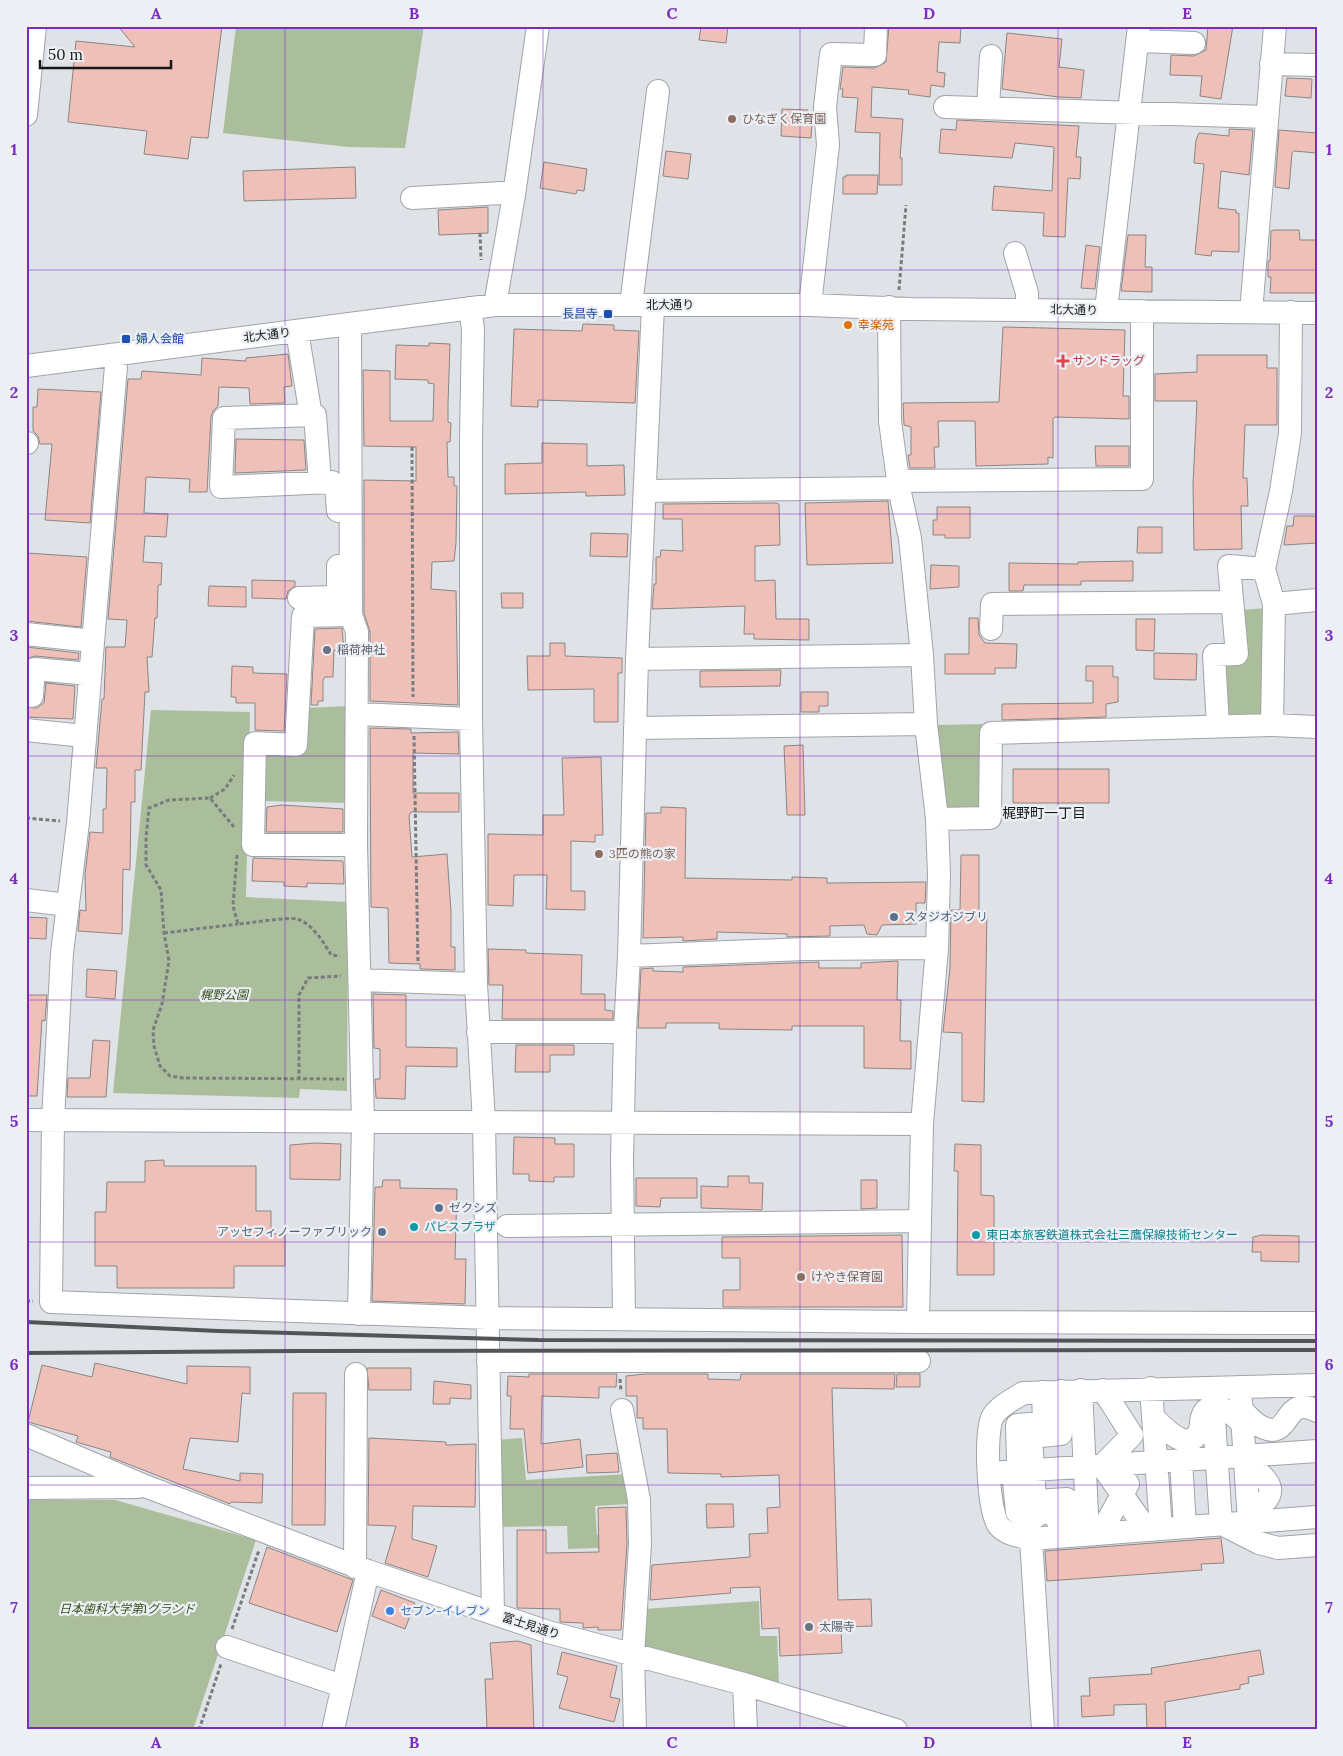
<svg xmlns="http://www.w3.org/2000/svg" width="1343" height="1756" viewBox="0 0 1343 1756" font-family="Lora,'Noto Sans JP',serif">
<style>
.green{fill:#abbe9c}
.building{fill:#efc0b8;stroke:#8b8584}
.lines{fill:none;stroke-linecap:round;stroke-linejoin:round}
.minor-casing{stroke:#a0a3a8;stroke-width:24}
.path{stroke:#797c7f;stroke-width:3;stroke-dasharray:4 2.5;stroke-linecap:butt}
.minor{stroke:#fff;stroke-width:22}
.rail{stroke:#525457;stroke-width:4}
.grid{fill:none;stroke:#7b2cbf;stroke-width:1;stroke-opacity:0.55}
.education-dot{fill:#8d6e63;stroke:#ecf0f5;stroke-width:2}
.transit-dot{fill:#1a4fb4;stroke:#ecf0f5;stroke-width:2}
.food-dot{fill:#e8710a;stroke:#ecf0f5;stroke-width:2}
.health-dot{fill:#e0444e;stroke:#ecf0f5;stroke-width:2}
.worship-dot{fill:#6b7280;stroke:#ecf0f5;stroke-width:2}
.service-dot{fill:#5c6f8a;stroke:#ecf0f5;stroke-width:2}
.culture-dot{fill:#0f9aa8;stroke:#ecf0f5;stroke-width:2}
.shop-dot{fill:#3f7fe0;stroke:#ecf0f5;stroke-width:2}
.labels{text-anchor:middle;stroke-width:4.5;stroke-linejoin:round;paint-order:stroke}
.education-label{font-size:12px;fill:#785e54;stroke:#ecf0f5;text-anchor:start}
.street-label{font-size:12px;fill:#161719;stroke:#ecf0f5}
.transit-label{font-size:12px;fill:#164399;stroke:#ecf0f5;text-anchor:end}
.food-label{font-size:12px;fill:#c56008;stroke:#ecf0f5;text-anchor:start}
.health-label{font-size:12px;fill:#be3a42;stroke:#ecf0f5;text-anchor:start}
.worship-label{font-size:12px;fill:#5b616d;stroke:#ecf0f5;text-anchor:start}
.service-label{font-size:12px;fill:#4e5e75;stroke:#ecf0f5;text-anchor:start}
.park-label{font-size:12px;font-style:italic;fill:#334d17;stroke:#ecf0f5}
.culture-label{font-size:12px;fill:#0d838f;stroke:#ecf0f5;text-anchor:start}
.shop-label{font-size:12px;fill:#366cbe;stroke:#ecf0f5;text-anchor:start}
.neighbourhood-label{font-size:14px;fill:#161719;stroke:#ecf0f5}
.neatline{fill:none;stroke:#7b2cbf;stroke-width:2}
.grid-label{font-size:16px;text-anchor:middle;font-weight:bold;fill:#7b2cbf}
</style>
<rect width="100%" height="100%" fill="#dfe3e8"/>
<path class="green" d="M236 26H424L405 148 348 147 223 133Z
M1269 608 1267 711 1261 716 1225 714 1223 670 1228 664 1239 610Z
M349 706 350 803 261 801 263 749 305 751 307 708Z
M151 710 250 712 246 897 348 902 347 1091 300 1089 299 1098 113 1093Z
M986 724 983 809 942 808 936 725Z
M522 1438 526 1480 629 1474 630 1504 595 1506 597 1535H623L624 1547 568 1549 567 1526 498 1527 496 1440Z
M26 1500H115L256 1540 193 1730H26Z
M759 1601 760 1636H777L779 1684 643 1646V1609Z"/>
<path class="building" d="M118 26H222L208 138 191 137 188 159 144 154 147 131 68 122 76 41 135 47Z
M701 26H728L726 43 699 40Z
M889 26H961L960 43 939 42 937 72 945 73 944 87 931 85 930 97 908 94 909 90 872 87 871 117 903 119 900 158H902V185H879L880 133 855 132 858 98 842 97 843 89H840L843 67 875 68 886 62Z
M1208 26H1233L1221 99 1200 96 1202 76 1170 75 1171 55 1194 56 1206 50Z
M1007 33 1062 39 1059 67 1084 70 1081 98 1058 97 1002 89Z
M1287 78 1312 79 1311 98 1285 96Z
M782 109 808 110V121H812L811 138 781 136Z
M957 120 1079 126 1076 157H1081L1080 179 1068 178 1065 237 1043 236 1044 213 992 210 994 186 1052 191 1054 147 1015 143 1012 158 939 153 941 129 956 130Z
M1229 129 1253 130 1249 175 1221 171 1218 208 1236 210V213H1239V252L1212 251 1211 256 1195 254 1204 164 1194 163 1196 140 1199 133 1229 136Z
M1279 130 1317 133V153L1294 151 1292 153 1289 189 1275 187Z
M666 151 691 154 688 179 663 176Z
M544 162 587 169 584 191 577 190 576 194 540 188Z
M355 167 356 198 244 201 243 171Z
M846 175H878L877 194H843V177H846Z
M488 207V233L439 235 438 210Z
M1274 230H1299L1300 240H1317V293H1270L1271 277H1268V261H1270L1271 231Z
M1128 235H1146L1145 267H1152V292L1121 291Z
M1086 245 1100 247 1095 289 1081 288Z
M583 324 614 325V330L639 331 635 403 538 400V407L511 406 514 329 582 331Z
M1003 327 1125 330 1123 396H1129V419L1055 417 1053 419V458L1048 457V464L976 466 975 421H938L939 447H934L935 468H910L908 455H911V427L904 425 903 403 999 402Z
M429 343 450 344 448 404V422L451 423 450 442H447L448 477H454V486H457L456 543 454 561 432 562 431 589 456 591 458 705 370 701V632L364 613V480L416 481V447L364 446 363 370 390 371V421H433L434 384 428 383V380L395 379 396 345 429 346Z
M288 354 292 386 284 387 285 403 250 404 249 388 219 387 218 406 213 411 211 417 207 492H189L190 479 146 477 144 513 168 514 166 537 145 536 143 562 162 563 161 585H158L157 618H155L152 657H147L149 692H145L141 770H135V802H131L130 870 123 869 122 934 78 931 80 910 86 911 85 875 90 832 103 833V809H106L107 768H96L102 699H104L106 647H125L127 620 108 619 128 379H141L142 371 201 375 202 358 246 361V358Z
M1197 355H1267V368H1277V425H1245L1243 478H1247L1248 506H1241L1242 549 1194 550 1193 484 1197 401H1155V374L1197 372Z
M38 389 101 392 90 523 45 520 52 444H40L38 436 33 431V407H37Z
M236 439 304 440 306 470 235 473Z
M542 443 587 444V466L624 465 625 495 586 496V492L505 494V464L542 463Z
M1095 446H1129V466H1096Z
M888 501 893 563 807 565 805 503Z
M775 503 779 504 780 545 755 546V581L775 580 776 619H809V640L754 639V634H744L745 606 652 609 654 584H656V557H660L661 550 683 551 682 519H663V504Z
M937 507H970V538H945V535H933V520H937Z
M1294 516H1317V543L1284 545 1287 526H1293Z
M1138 527H1162V553H1137Z
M591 533 628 534 627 557 590 556Z
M26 553 87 557 81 627 26 621Z
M1133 561V581H1081V585H1024L1023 591H1009V563L1078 564V562Z
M931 565 959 566V587L930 589Z
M252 580 295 581V586L288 591 286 599 252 598Z
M209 586 246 587V607L208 606Z
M501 593H523V608H502Z
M969 618H978L979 635 985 643 1017 644 1016 668H995V674H945V654H969Z
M1136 619H1155L1154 651 1136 650Z
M342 628 344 651 334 650 333 677H325L323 680V701H318V705H311L315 629Z
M550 643H565V656L622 658V673H618V722H594V689L528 690 527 656H550Z
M26 647 79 653 78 660 35 656 26 659Z
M1154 653 1197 654 1196 680 1154 679Z
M232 666 253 667V673L287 674 284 731 255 730V703H236V697H231Z
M1086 666H1113V677H1118V702L1106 704V717L1002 720V704L1093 703V681H1086Z
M781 670 780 686 700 687V671Z
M46 683 75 686 73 719 26 717V707L37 708 44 703Z
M801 692H828V706H819V712H801Z
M370 728 411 729V733L458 732 459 754 413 753V793H459V812H411L409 816 412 857 447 854 451 912V947H455V970L420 969V964L389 963 388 908 371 907Z
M803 745 805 815H787L784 746Z
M601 757 603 835H595V842L571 841V891H585V910L546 909 547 875H514L513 906 488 905V834L543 835V815H564L562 758Z
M1013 769H1109V803H1013Z
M282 805 343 809V832H266L267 807Z
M661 807 686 808 685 878 792 880V877L827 878V883L926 882 925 903H916V924L882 925 877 935 867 934 864 925 830 926V936L787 937V934L717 932V939L683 941V937L643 938 646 813H661Z
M961 855H979V911H987L984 1102 962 1101V1033L943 1032 950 968 951 910H960Z
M253 858 343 861 344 884 307 883V887L284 886V882L252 881Z
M26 917 47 918 46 939 26 938Z
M488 949 526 950V953L582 955 581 994H605V1010L613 1011V1019H502L503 985H489Z
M898 961 897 1000H901L900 1041H911V1069L864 1068V1026H792V1030L719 1029V1023H666V1028H638L641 969 653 968V971L683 972V967L819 962V968H861V963Z
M87 969 117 971 115 999 86 997Z
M373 994 406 995V1047L457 1048V1067L406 1066 405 1099 376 1098 375 1079H380V1049L374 1048Z
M26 995H47L45 1021 42 1020 37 1096H26Z
M93 1040 110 1041 106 1097H67L68 1078H90Z
M516 1045H574V1055H550V1072H515Z
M514 1137 555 1138V1144H574V1177H554V1182L529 1181V1174H513Z
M315 1143 341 1144 340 1180 290 1179V1145Z
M955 1144 981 1145V1195L994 1196V1275H957L958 1171H954Z
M164 1160V1166H256V1211H271V1234H285V1266H234V1288H117V1266H95V1212H106L107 1182H145V1161Z
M728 1176H749V1183H763L762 1210 701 1208V1186L728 1187Z
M636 1178H697V1198H661L660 1207 636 1206Z
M383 1180H400V1188L457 1189 455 1259H466L465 1304 372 1301 375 1187H382Z
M861 1180H877V1208L861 1209Z
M902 1235 903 1307H723V1290H740V1258H722V1237Z
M1262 1235 1299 1236V1262L1261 1261V1252H1252L1253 1237Z
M95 1363 187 1384V1366L250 1367V1394L242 1393 238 1442 190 1438 183 1469 240 1481V1473L263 1474 262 1503 231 1502 230 1504 110 1457 111 1452 76 1442 78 1436 28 1422 42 1365 92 1377Z
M367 1368H411V1390H369Z
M529 1374H617L616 1387H599V1398L542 1396 541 1444 580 1439 583 1467 528 1473 524 1429H510L511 1396H507L508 1376 529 1377Z
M645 1374H708V1379L740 1380 741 1374H895L894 1389 832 1388 838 1600 871 1599 872 1626 841 1627 842 1653 780 1656 779 1628 762 1629 760 1587 730 1588 731 1593 650 1600 652 1565 750 1557 749 1534 768 1533 767 1508 780 1507 779 1475 721 1477V1474L668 1473 667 1429H643V1418H637V1396H626V1376Z
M897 1374H920V1387H896Z
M434 1381 471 1385V1399L450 1398V1404H433Z
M293 1393H326L325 1525H292Z
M369 1438 446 1442V1445L476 1444 475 1507 413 1506 412 1539 437 1546 428 1577 385 1563 396 1526 368 1525Z
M617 1453 619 1472 587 1473 586 1455Z
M706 1504H733L734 1527 707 1528Z
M626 1507 627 1544 621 1630H598V1627L583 1628V1623L560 1622V1609L517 1608V1530H546V1553L599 1552 598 1508Z
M1221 1538 1224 1563 1201 1564 1202 1570 1047 1581 1045 1551Z
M267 1547 353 1580 337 1632 249 1603Z
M381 1590 415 1603 405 1629 372 1616Z
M518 1641 531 1645 534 1730H487L485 1679H493L490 1643Z
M1260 1650 1264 1674 1248 1677 1249 1683 1240 1685V1689L1165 1702 1166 1730H1147L1146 1704 1114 1705V1715L1082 1717 1081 1696H1090L1089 1678 1152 1674 1151 1668Z
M562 1652 617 1666 610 1697 620 1699 614 1722 559 1708 568 1677 557 1674Z"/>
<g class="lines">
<g class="minor-casing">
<path id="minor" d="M1138 41 1194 43
M1271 64 1317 65
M945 107 1267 117
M988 107 991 56
M26 115 35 26
M412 198 502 193 514 195
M1015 253 1027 293V309
M495 305 514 195 538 26
M631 305 658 91
M810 305 828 145 825 107 831 54 875 55 876 26
M470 308 473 329 471 439V719L476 984 484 1122 493 1613
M1106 310 1139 26
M1251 312 1275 26
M350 324 351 615 357 632 356 845 363 1122 359 1314
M297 331 311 416
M117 354 78 823 62 953 53 1120 51 1302 488 1318 918 1322 922 1124 937 948 939 876 937 819 926 724 922 655 910 538 899 488 890 421 889 307
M26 366 495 305H810L911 309 1317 313
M26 443H27
M898 481 1142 479V311
M320 482 315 415 224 418 221 487 332 482 336 485 338 511
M645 491 899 488
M299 598 334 597 338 591V566
M1274 604 1317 600
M351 615 303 616 296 745 255 743 253 845H356
M991 629 992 604 1232 602
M26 634 93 641
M637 659 922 655
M32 696 34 669 90 674
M358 714 471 719
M1272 725 1274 604 1264 569 1281 491 1290 433 1291 312
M1218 726 1214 655 1237 654 1229 566 1264 569
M635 728 926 724
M26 730 84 736
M937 819 990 818 991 733 1272 725 1317 727
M26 900 68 905
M629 956 805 949 937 948
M360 980 476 984
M478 1032H625
M26 1120 922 1124
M507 1226 919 1221
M624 1319 622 1159 625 1032 629 956 637 659 653 306
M918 1322 1317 1323
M488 1361H919
M1317 1385 1023 1393C1014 1399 999 1406 993 1416 984 1432 988 1512 999 1526 1007 1535 1020 1536 1031 1539L1317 1517
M1240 1387 1249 1521
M1151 1388 1161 1529
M1081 1390 1088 1534
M1103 1390 1132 1435 1102 1466 1147 1530
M1061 1391V1434L1031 1437 1035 1501 1067 1499 1070 1536
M1241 1409C1247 1415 1254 1424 1262 1427 1292 1442 1282 1393 1317 1411
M622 1410 639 1500 640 1544 633 1656 635 1730
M1153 1417C1163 1427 1187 1454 1199 1432 1202 1427 1200 1422 1202 1417 1209 1395 1235 1414 1242 1424
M1214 1419 1221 1523
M26 1435 145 1486 368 1571 548 1632 744 1684 896 1730
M1181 1460 1185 1527
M1018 1461 1017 1425 1044 1423 1043 1392
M1245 1462C1272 1482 1283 1493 1249 1514
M1013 1472 1017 1512 1027 1518H1034L1043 1511 1055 1515 1058 1522
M990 1473 1317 1451
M26 1488 138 1487
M1222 1524 1259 1543 1278 1548 1317 1545
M1100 1534 1128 1484
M1031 1539 1043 1730
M355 1567 356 1374
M227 1647 342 1686
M744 1684 746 1730
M333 1730 368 1571"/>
</g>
<path class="path" d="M480 233 481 260
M899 290 906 205
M412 447 413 697
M414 736 418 964
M210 798 225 789 234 775
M26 818 60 821
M234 827 210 798 169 800 149 808 146 838V865L161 890 164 933 169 961 162 1004 153 1030 154 1046 160 1066 170 1076 183 1078 344 1079
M237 855 233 906 238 924C251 923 286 917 297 919 312 923 324 943 331 955L340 956
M164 933 238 924
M299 1080V995L308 978 341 976
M26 1301H33
M620 1379 621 1392
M232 1629 259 1550
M199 1730 221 1664"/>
<use href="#minor" class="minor"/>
<path class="rail" d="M26 1322 218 1331 538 1340 1317 1341
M26 1353 300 1351 1317 1350"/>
</g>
<path class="grid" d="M285 26V1730M543 26V1730M800 26V1730M1058 26V1730M26 270H1317M26 514H1317M26 756H1317M26 1000H1317M26 1242H1317M26 1485H1317"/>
<g class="education-dot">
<circle cx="732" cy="119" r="5"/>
<circle cx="599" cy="854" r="5"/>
<circle cx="801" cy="1277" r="5"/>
</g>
<g class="transit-dot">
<rect x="603" y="309" width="10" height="10" rx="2.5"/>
<rect x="121" y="334" width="10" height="10" rx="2.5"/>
</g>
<circle class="food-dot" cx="848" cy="325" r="5"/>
<path class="health-dot" d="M1060.5 353.5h5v5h5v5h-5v5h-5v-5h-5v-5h5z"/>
<g class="worship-dot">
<circle cx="327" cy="650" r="5"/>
<circle cx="809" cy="1627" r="5"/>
</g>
<g class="service-dot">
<circle cx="894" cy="917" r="5"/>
<circle cx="439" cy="1208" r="5"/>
<circle cx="382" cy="1232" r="5"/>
</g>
<g class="culture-dot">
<circle cx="414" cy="1227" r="5"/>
<circle cx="976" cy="1235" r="5"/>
</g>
<circle class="shop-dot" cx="390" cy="1611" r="5"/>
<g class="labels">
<g class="education-label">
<text x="742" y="123">ひなぎく保育園</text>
<text x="609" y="858">3匹の熊の家</text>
<text x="811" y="1281">けやき保育園</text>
</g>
<g class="street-label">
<text x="670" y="309">北大通り</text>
<text transform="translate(1074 310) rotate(1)" y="4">北大通り</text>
<text transform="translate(267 335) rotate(-7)" y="4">北大通り</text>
<text transform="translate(531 1626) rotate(18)" y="4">富士見通り</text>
</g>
<g class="transit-label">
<text x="598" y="318">長昌寺</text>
<text x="136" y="343" text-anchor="start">婦人会館</text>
</g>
<g class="food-label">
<text x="858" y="329">幸楽苑</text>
</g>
<g class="health-label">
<text x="1073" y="365">サンドラッグ</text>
</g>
<g class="worship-label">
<text x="337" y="654">稲荷神社</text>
<text x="819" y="1631">太陽寺</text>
</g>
<g class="service-label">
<text x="904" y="921">スタジオジブリ</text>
<text x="449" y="1212">ゼクシズ</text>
<text x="372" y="1236" text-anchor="end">アッセフィノーファブリック</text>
</g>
<g class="park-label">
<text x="224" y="999">梶野公園</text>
<text x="127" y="1613">日本歯科大学第1グランド</text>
</g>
<g class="culture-label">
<text x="424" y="1231">パピスプラザ</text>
<text x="986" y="1239">東日本旅客鉄道株式会社三鷹保線技術センター</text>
</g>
<g class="shop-label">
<text x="400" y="1615">セブン-イレブン</text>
</g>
<g class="neighbourhood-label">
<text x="1044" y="818">梶野町一丁目</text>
</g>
</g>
<rect width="1343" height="1756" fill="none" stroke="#ecf0f5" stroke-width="55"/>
<path d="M40 60v8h131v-8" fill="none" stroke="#161719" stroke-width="2.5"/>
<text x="48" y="60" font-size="15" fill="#161719" stroke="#ecf0f5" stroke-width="4" paint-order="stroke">50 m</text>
<rect x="28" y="28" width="1288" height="1700" class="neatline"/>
<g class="grid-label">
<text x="156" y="19">A</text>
<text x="414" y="19">B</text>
<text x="672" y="19">C</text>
<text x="929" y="19">D</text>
<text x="1187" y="19">E</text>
<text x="14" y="155">1</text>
<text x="1329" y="155">1</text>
<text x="14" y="398">2</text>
<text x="1329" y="398">2</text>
<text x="14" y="641">3</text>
<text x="1329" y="641">3</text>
<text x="14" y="884">4</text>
<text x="1329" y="884">4</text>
<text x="14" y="1127">5</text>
<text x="1329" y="1127">5</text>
<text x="14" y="1370">6</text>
<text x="1329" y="1370">6</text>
<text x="14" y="1613">7</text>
<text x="1329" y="1613">7</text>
<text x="156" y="1748">A</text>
<text x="414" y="1748">B</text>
<text x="672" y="1748">C</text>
<text x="929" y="1748">D</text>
<text x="1187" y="1748">E</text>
</g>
</svg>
